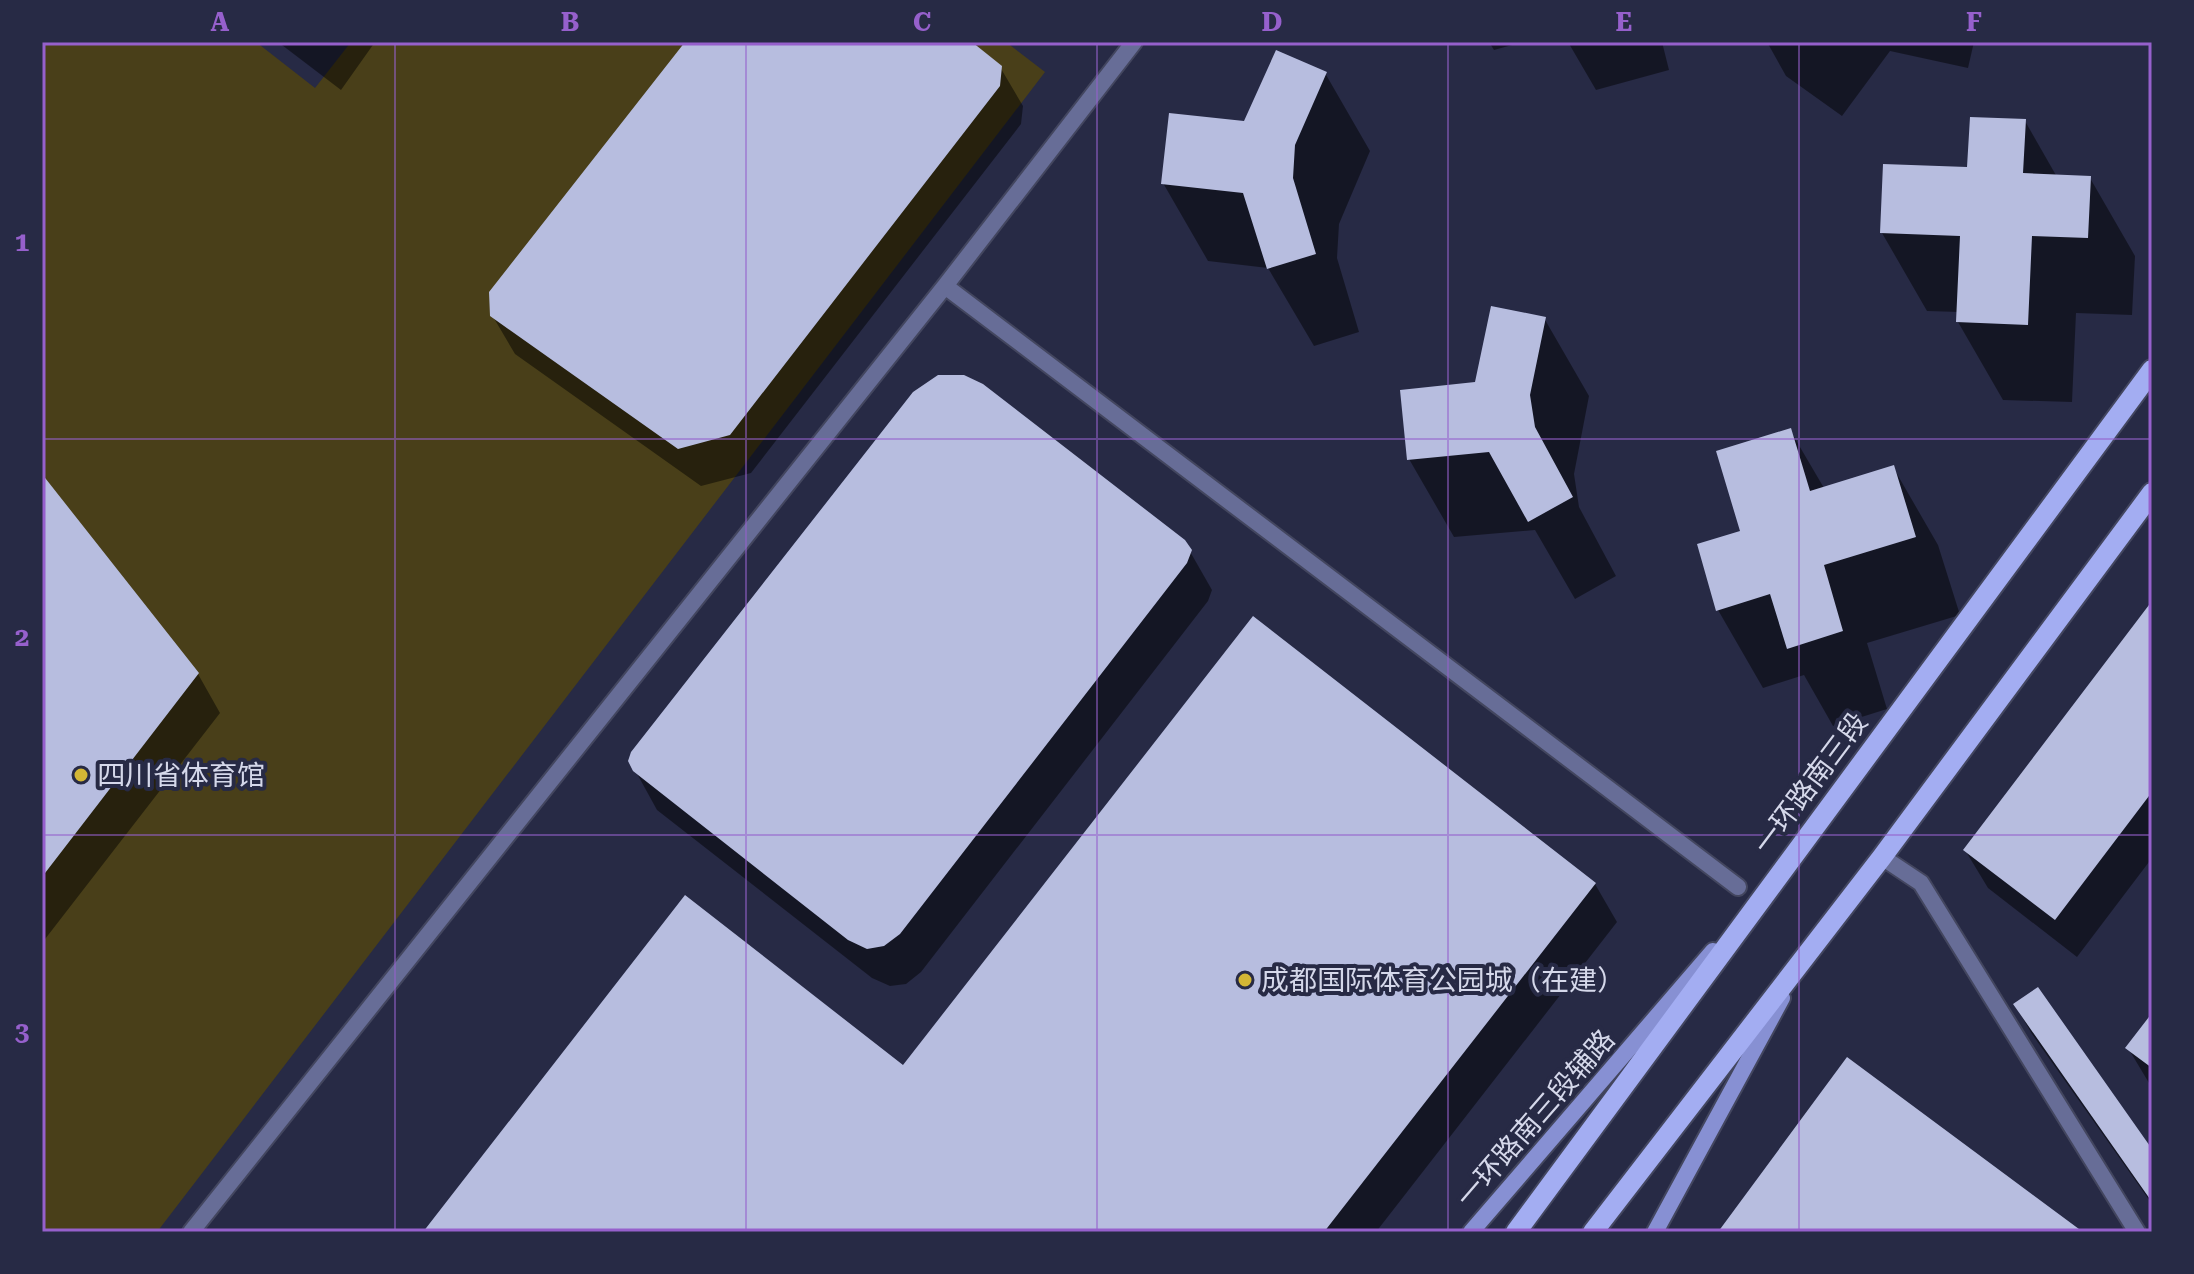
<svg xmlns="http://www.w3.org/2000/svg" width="2194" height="1274" viewBox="0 0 2194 1274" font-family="'Roboto Serif','Noto Sans SC',serif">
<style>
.green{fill:#493f19}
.shadow{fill:#0007}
.building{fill:#b7bddf}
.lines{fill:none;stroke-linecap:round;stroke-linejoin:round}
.lane-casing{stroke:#43465f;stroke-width:20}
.street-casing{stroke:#43465f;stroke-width:20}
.secondary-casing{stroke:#43465f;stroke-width:20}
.primary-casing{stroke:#43465f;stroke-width:24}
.lane{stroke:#676d97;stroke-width:16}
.street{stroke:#676d97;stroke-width:16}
.secondary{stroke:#8790d3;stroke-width:16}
.primary{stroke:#a3adf2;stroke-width:20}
.grid{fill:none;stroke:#9660cc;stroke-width:2;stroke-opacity:0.55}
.poi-dot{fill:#d3b635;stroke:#272a45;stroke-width:3}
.labels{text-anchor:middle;stroke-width:8;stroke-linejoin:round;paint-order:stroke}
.poi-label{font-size:28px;fill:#d5d8ea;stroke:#272a45;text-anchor:start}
.street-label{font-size:28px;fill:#d5d8ea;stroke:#272a45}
.neatline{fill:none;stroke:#9660cc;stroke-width:3}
.grid-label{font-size:26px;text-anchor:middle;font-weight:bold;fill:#9660cc}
</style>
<rect width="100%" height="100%" fill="#272a45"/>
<path class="green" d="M42 42H256L315 88 351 42H1006L1045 72 157 1232H42Z"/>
<path class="shadow" d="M278 42H375L341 90Z
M688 42H969L1000 67 1023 106 1021 124 751 473 701 486 515 354 492 315Z
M1489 42H1523L1494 50Z
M1568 42H1662L1669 70 1596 90Z
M1767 42H1974L1968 68 1890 51 1842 116 1786 76Z
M1325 73 1370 151 1339 224 1337 258 1359 332 1314 346 1268 268 1208 261 1163 183 1245 123Z
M2025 121 2057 177 2090 178 2135 256 2132 315 2076 313 2072 402 2003 400 1958 322 1959 312 1927 311 1882 233 1969 169Z
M1544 318 1589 396 1574 474 1579 507 1616 576 1575 599 1535 530 1454 537 1409 459 1476 384Z
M1790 430 1824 488 1893 467 1938 545 1960 615 1867 643 1887 709 1833 726 1804 675 1763 688 1718 610 1743 532Z
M42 478 198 674 220 713 42 943Z
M1184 541 1212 590 1208 601 921 972 906 984 890 986 872 978 657 810 635 770Z
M2152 605V858L2077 957 1988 888 1965 850Z
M1595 884 1617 922 1376 1232H425L904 1068Z
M2015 1005 2152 1153V1204L2032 1034Z
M2152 1017V1088L2128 1048Z"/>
<path class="building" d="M685 42H972L1002 66 1000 86 730 435 678 449 490 316 489 292Z
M1276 50 1327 72 1295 145 1293 178 1316 254 1267 269 1243 193 1161 184 1169 113 1244 121Z
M1970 117 2026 119 2023 173 2091 176 2088 238 2032 236 2028 325 1956 322 1960 236 1880 233 1883 164 1967 167Z
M1491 306 1546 317 1530 395 1535 427 1573 497 1528 522 1489 452 1407 460 1400 390 1475 382Z
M938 375H964L983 384 1185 540 1192 550 1187 563 900 934 884 946 867 949 848 940 633 771 628 761 631 752 913 392Z
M1791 428 1810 491 1894 465 1916 537 1824 565 1843 631 1787 649 1770 594 1716 611 1697 544 1740 531 1716 451Z
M42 474 199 673 42 877Z
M2152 601V792L2055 920 1963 850Z
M1253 616 1596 883 1324 1232H423L685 895 903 1065Z
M2038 987 2152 1149V1202L2013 1004Z
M2152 1013V1068L2125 1048Z
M1847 1057 2083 1232H1718Z"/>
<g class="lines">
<g class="lane-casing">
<path id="lane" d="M1882 857 1921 883 2137 1232"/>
</g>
<g class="street-casing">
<path id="street" d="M945 286 1738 887
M191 1232 945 286 1134 42"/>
</g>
<g class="secondary-casing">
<path id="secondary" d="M1471 1232 1713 951
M1655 1232 1782 998"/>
</g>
<g class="primary-casing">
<path id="primary" d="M1516 1232 2152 370
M1593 1232 1882 857 2152 493"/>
</g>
<use href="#lane" class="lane"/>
<use href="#street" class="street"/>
<use href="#secondary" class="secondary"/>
<use href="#primary" class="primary"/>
</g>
<path class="grid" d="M395 42V1232M746 42V1232M1097 42V1232M1448 42V1232M1799 42V1232M42 439H2152M42 835H2152"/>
<g class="poi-dot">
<circle cx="81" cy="775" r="8"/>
<circle cx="1245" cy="980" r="8"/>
</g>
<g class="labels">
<g class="poi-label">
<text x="97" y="785">四川省体育馆</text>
<text x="1261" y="990">成都国际体育公园城（在建）</text>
</g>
<g class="street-label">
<text transform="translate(1810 783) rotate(-53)" y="10">一环路南三段</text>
<text transform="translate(1535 1118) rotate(-49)" y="10">一环路南三段辅路</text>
</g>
</g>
<rect width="2194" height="1274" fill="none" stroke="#272a45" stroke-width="88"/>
<rect x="44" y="44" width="2106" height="1186" class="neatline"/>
<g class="grid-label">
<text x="220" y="31">A</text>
<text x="570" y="31">B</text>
<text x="922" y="31">C</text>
<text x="1272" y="31">D</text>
<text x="1624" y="31">E</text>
<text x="1974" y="31">F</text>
<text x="22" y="251">1</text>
<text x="22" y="646">2</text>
<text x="22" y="1041">3</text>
</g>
</svg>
